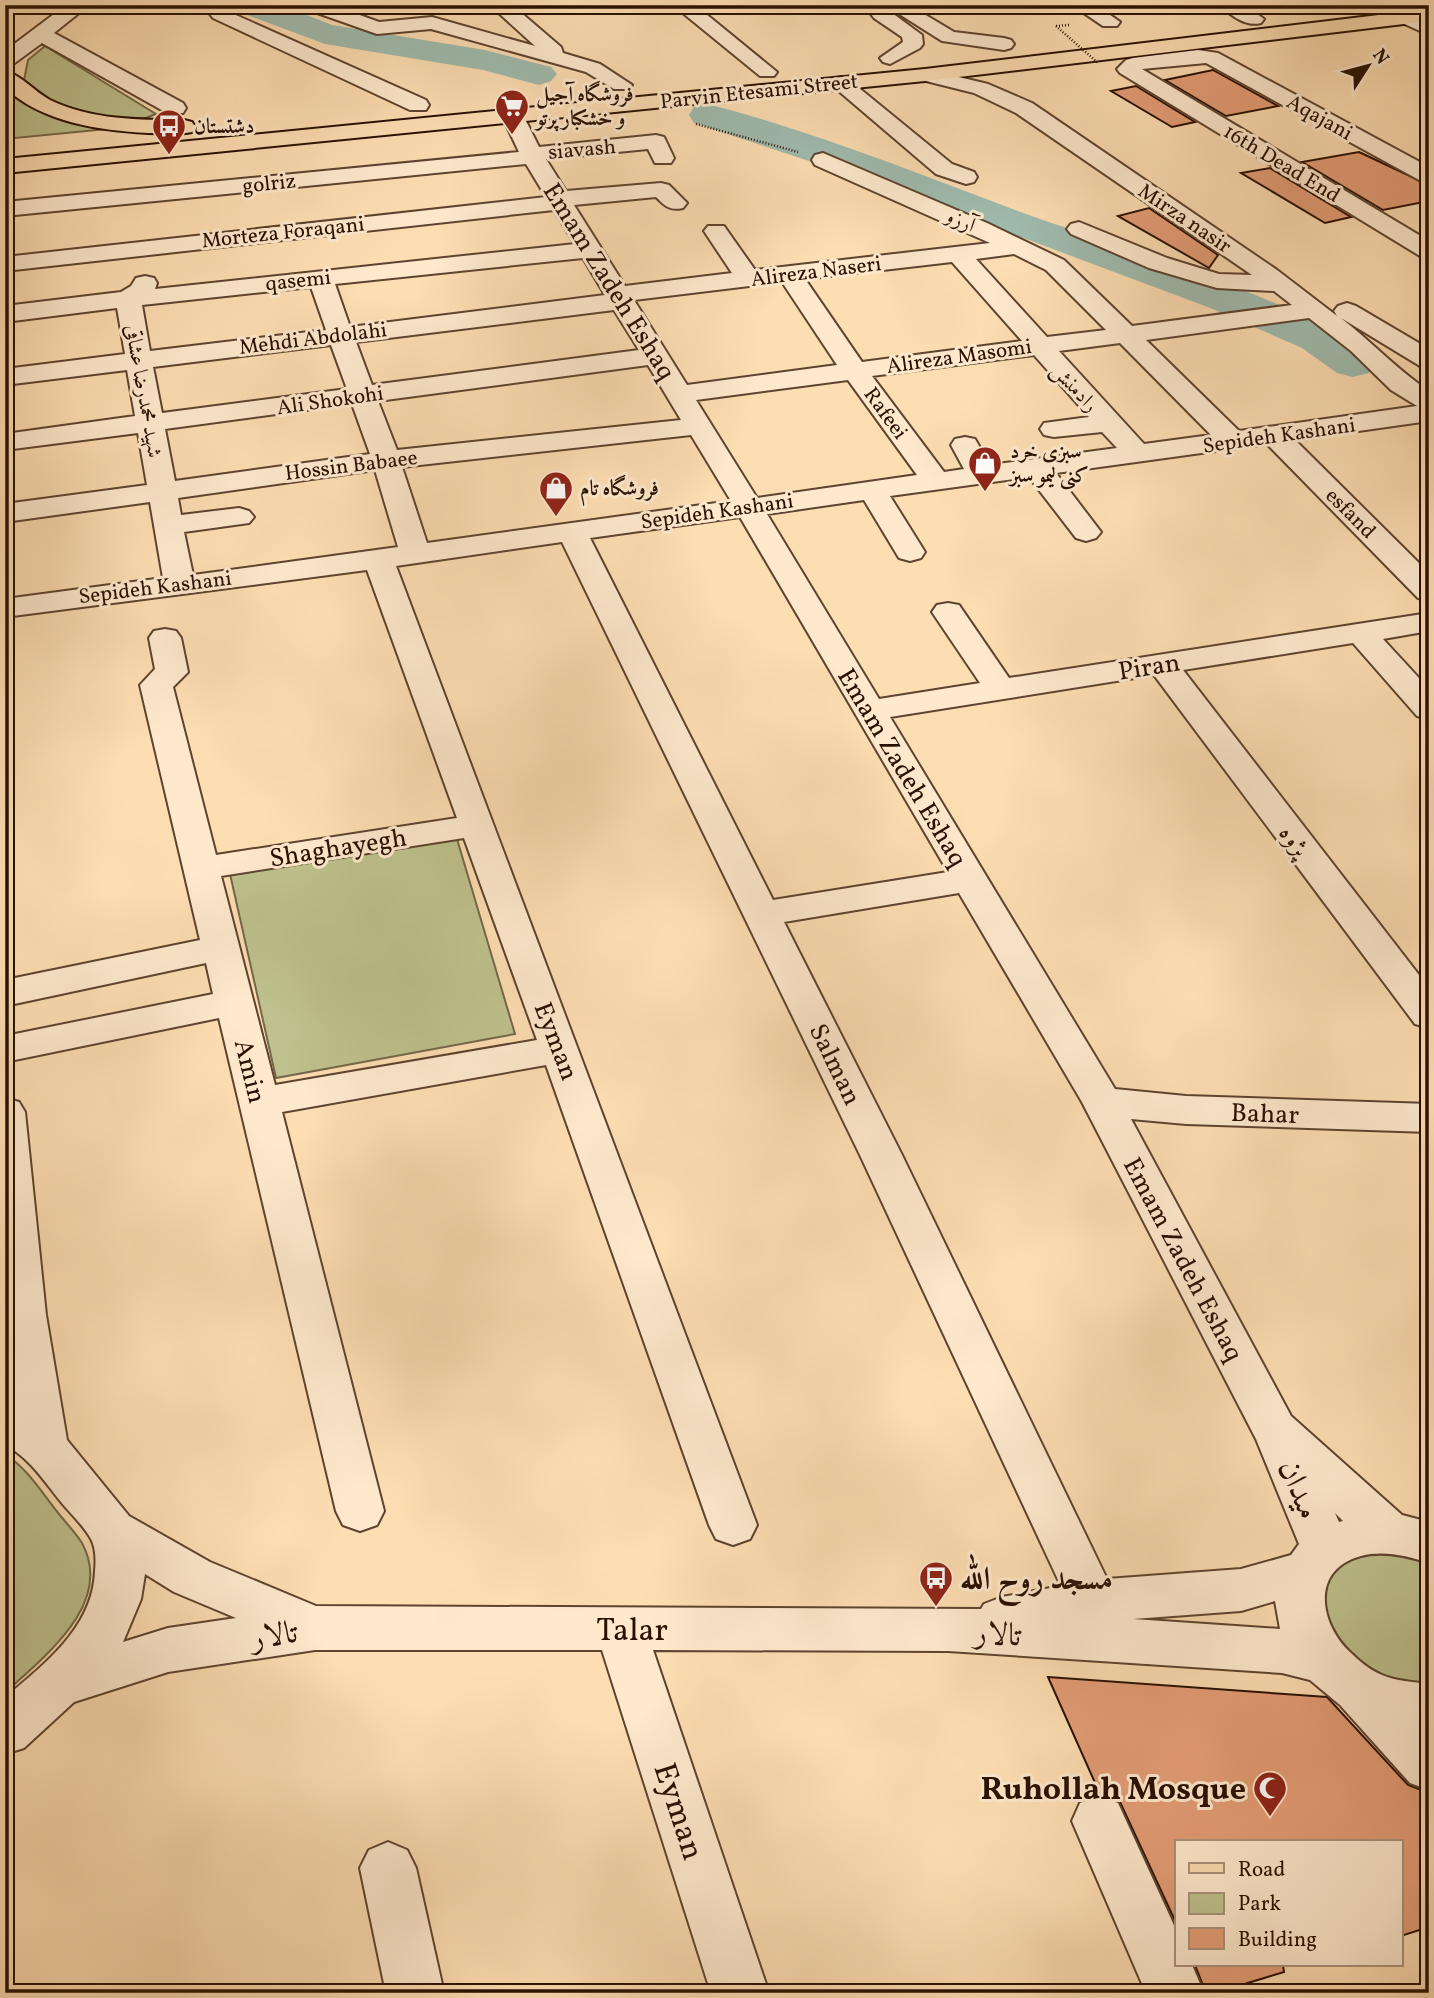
<svg xmlns="http://www.w3.org/2000/svg" width="1434" height="1998" viewBox="0 0 1434 1998" font-family="Vollkorn,Amiri,serif">
<style>
.green{fill:#bec18d;stroke:#746848;stroke-width:2}
.lines{fill:none;stroke-linecap:round;stroke-linejoin:round}
.river{fill:#9fbbae;fill-rule:evenodd}
.building{fill:#e49d76;stroke:#291003;stroke-width:2}
.minor-casing{stroke:#5e432f;stroke-width:4}
.major-casing{stroke:#291003;stroke-width:4}
.path{stroke:#291003;stroke-width:2.5;stroke-dasharray:1 2;stroke-linecap:butt}
.minor{fill:#fee9cd;fill-rule:evenodd}
.major{fill:#fdddb2;fill-rule:evenodd}
.path-bridge{stroke:#291003;stroke-width:2.5;stroke-dasharray:1 2;stroke-linecap:butt}
.labels{text-anchor:middle;stroke-width:6;stroke-linejoin:round;paint-order:stroke}
.far-street-label{font-size:21px;fill:#291003;stroke:#fee9cd}
.far-poi-label{font-size:21px;font-weight:bold;fill:#291003;stroke:#fee9cd;text-anchor:start}
.street-label{font-size:26px;fill:#291003;stroke:#fee9cd}
.near-street-label{font-size:32px;fill:#291003;stroke:#fee9cd}
.near-poi-label{font-size:32px;font-weight:bold;fill:#291003;stroke:#fee9cd;text-anchor:start}
</style>
<rect width="100%" height="100%" fill="#fdddb2"/>
<filter id="stains"><feTurbulence type="fractalNoise" baseFrequency=".00286" numOctaves="4"/><feColorMatrix values="0 0 0 0 .2 0 0 0 0 .09 0 0 0 0 .02 0 0 0 .5 -.17"/></filter>
<radialGradient id="worn" r=".72"><stop offset=".6" stop-color="#630" stop-opacity="0"/><stop offset="1" stop-color="#630" stop-opacity=".3"/></radialGradient>
<path class="green" d="M45 46 156 114 138 121 97 115 51 102 24 80 28 60Z
M5 92C39 110 70 123 107 129L5 139Z
M457 839 515 1034 276 1078 230 874Z
M5 1454C28 1469 42 1493 59 1514 66 1523 76 1533 82 1543 115 1604 43 1657 5 1693Z
M1386 1548 1429 1558V1692L1371 1678 1321 1619C1330 1560 1330 1565 1386 1548Z"/>
<g class="lines">
<path class="river" d="M235 5H281L332 25 485 50 551 67 557 74 551 81 539 85 483 70 325 44 239 12Z
M707 104C822 133 932 180 1043 220 1111 244 1339 312 1375 364L1369 373 1353 377 1337 373 1302 348 1213 309 879 184 694 123 689 115 694 107Z"/>
</g>
<path class="building" d="M1213 70 1278 106 1226 116 1165 80Z
M1136 86 1195 122 1172 127 1111 91Z
M1359 152 1429 185V201L1383 210 1302 162Z
M1270 168 1351 217 1325 223 1241 173Z
M1149 208 1218 255 1209 268 1118 216Z
M1048 1677 1327 1697 1408 1785 1429 1793V1927L1401 1936V1842H1177V1925L1120 1802 1100 1794Z
M1195 1965H1283L1284 1972 1215 1993H1206Z"/>
<g class="lines">
<g class="minor-casing">
<path id="minor" d="M66 5H89L54 33 183 103 186 108 183 113H167L42 43 12 65 5 67V51Z
M303 5H332L379 22 432 17 535 46 490 5H512L561 47 563 53 600 64 632 85 628 89H614L586 72 431 29 377 34 306 9Z
M673 5H695L777 72 774 76H760Z
M885 5H909L954 32 1004 38 1011 40 1014 44 1011 48 1004 50 942 41Z
M1072 5H1096L1120 22 1117 26H1103Z
M1221 5H1245L1264 19 1261 23C1247 27 1230 16 1221 5Z
M220 8 426 100 429 105 426 110H410L213 18 210 14Z
M881 8 888 10 922 35 923 44 920 48 890 64 883 62 880 58 903 42 902 37 874 18 871 14 874 10Z
M1407 12 1429 21V35L1400 22 1397 18 1400 14Z
M1198 50 1218 53 1429 167V183L1421 181 1206 63 1142 69 1429 241V258L1420 256 1120 73 1117 69 1126 60 1133 58Z
M925 69 988 84 1032 103 1277 270 1337 316 1334 311 1338 306 1347 303 1356 306 1429 349V368L1420 366 1341 318C1371 341 1397 370 1429 391V421L1295 440 1429 573V600L1418 598 1267 444 1056 473 1101 532 1096 538 1086 541 1076 538 1029 477 890 496 925 552 921 558 910 561 899 558 864 500 767 514 879 699 980 683 932 612 937 605 948 603 959 605 1009 678 1429 613V631L1383 639 1429 689V719L1417 716 1353 643 1183 670 1429 988V1028L1415 1024 1154 675 890 717 1115 1089 1186 1096 1429 1104V1132L1186 1124 1131 1119 1291 1416 1402 1515 1429 1522V1563C1408 1556 1383 1550 1361 1556 1309 1570 1320 1625 1351 1653 1360 1662 1370 1670 1382 1675 1396 1681 1413 1682 1429 1684V1790L1410 1783 1340 1705 1310 1680 1282 1673 948 1651 653 1650 769 1993H711L602 1650H315L168 1672 74 1702 24 1748 5 1754V1698C44 1664 93 1628 95 1571 96 1561 96 1548 91 1539 84 1526 71 1514 61 1502 44 1481 30 1458 5 1445V1407L15 1410 5 1340V1098L19 1102 25 1112 46 1315 67 1440 129 1516 210 1562 316 1606 981 1609 984 1604 1002 1597 1061 1586 860 1155 562 542 396 566 757 1525 750 1539 733 1545 716 1539 709 1525 546 1065 282 1112 384 1511 377 1525 360 1531 343 1525 336 1511 219 1018 5 1062V1036L213 994 206 963 5 1006V980L200 940 140 685 155 669 149 638 154 631 165 629 176 631 181 638 188 672 173 687 216 855 457 818 367 570 5 617V599L163 578 150 502 5 522V504L147 485 138 433 5 450V434L135 416 127 370 5 385V369L125 354 117 308 5 322V306L121 292 131 286 136 278 145 276 154 278 157 283 155 289 575 244 554 210 5 271V257L546 197 526 164 5 216V202L519 152 502 116 505 111H521L539 147 656 135 664 137 674 158 671 163H655L648 149 546 159 566 191 661 183 669 185 687 203 683 208C670 211 665 206 656 197L574 205 625 286 732 273 704 231 708 226H724L755 270 990 243 815 165 812 160 815 155 823 153 987 223 1064 260 1132 326 1292 305 1274 291 1217 288 1149 268 1071 234 1067 229 1071 224 1079 222 1167 258 1219 274 1252 275 1016 113 974 93 918 79 915 75 918 71ZM1014 254 1046 270 1106 330 1047 337 976 259ZM583 258 605 295 350 327 335 284ZM952 262 1022 341 862 362 805 279ZM782 282 837 365 687 385 634 300ZM311 287 326 330 150 351 142 305ZM614 310 639 350 372 385 356 342ZM1309 318 1351 351 1391 390 1417 406 1239 431 1146 340ZM1120 343 1211 435 1144 444 1059 351ZM331 345 347 389 162 413 153 367ZM1034 355 1089 417 1044 423 1040 429 1044 435 1054 437 1102 432 1117 448 990 465 975 439 965 437 955 439 951 445 964 469 944 472 872 376ZM648 365 681 420 397 450 378 401ZM848 380 917 475 757 498 696 400ZM352 404 370 454 175 481 165 429ZM691 435 731 501 427 543 402 467ZM375 470 398 547 193 575 184 532 249 523 254 517 249 511 239 508 181 515 178 498ZM740 517 948 872 773 900 590 538ZM464 838 537 1040 275 1085 221 876ZM959 893 1082 1102 1256 1439 1299 1544 1291 1555 1241 1569 1107 1579 902 1155 784 922ZM1335 1513 1343 1521 1339 1522ZM145 1574 174 1592 236 1618 168 1628 123 1642 141 1599ZM1275 1601 1280 1629 1133 1619 1241 1611Z
M841 77 848 79 952 164 974 172 977 177 974 182 966 184 936 174 834 87 830 83 834 79Z
M1099 1796 1118 1803 1177 1932V1965H1192L1204 1993H1146L1072 1821 1080 1803Z
M388 1842 407 1850 416 1868 444 1993H386L360 1868 369 1850Z"/>
</g>
<g class="major-casing">
<path id="major" d="M1429 9V21L925 81 5 173V159L925 69Z
M5 71C21 75 35 92 50 100 91 120 140 120 184 120L192 122 195 127 192 132C178 135 163 133 148 133 98 130 44 123 5 88Z"/>
</g>
<path class="path" d="M1056 26 1069 25
M696 124 798 152"/>
<use href="#minor" class="minor"/>
<use href="#major" class="major"/>
<path class="path-bridge" d="M1056 26 1098 63"/>
</g>
<defs>
<g id="supermarket-pin" transform="scale(1.75)"><path d="M0 17L-7.5 6A9.5 9.5 0 1 1 7.5 6Z" fill="#8f2418" stroke="#fee9cd"/><path d="M-6-5.5h2.5l.6 2H6L4.5 2H-2.5L-4.4-4H-6ZM-1.5 3.2a1.3 1.3 0 1 0 .1 0ZM3 3.2a1.3 1.3 0 1 0 .1 0Z" fill="#fff"/></g>
<g id="bus-pin" transform="scale(1.75)"><path d="M0 17L-7.5 6A9.5 9.5 0 1 1 7.5 6Z" fill="#8f2418" stroke="#fee9cd"/><path d="M-5-6H5V4H4V6H2V4H-2V6H-4V4H-5ZM-3.5-4V0h7V-4ZM-3.5 1.2v1.5H-2V1.2ZM2 1.2v1.5H3.5V1.2Z" fill="#fff"/></g>
<g id="shop-pin" transform="scale(1.75)"><path d="M0 17L-7.5 6A9.5 9.5 0 1 1 7.5 6Z" fill="#8f2418" stroke="#fee9cd"/><path d="M-5-2.5h2.3a2.7 3.5 0 0 1 5.4 0H5L5.5 6h-11ZM-1.5-2.5h3a1.5 2.3 0 0 0-3 0Z" fill="#fff"/></g>
<g id="mosque-pin" transform="scale(1.75)"><path d="M0 17L-7.5 6A9.5 9.5 0 1 1 7.5 6Z" fill="#8f2418" stroke="#fee9cd"/><path d="M3.5-4.9A6 6 0 1 0 3.5 4.9A5 5 0 1 1 3.5-4.9Z" fill="#fff"/></g>
</defs>
<g fill-rule="evenodd">
<use href="#supermarket-pin" x="512" y="106"/>
<use href="#bus-pin" x="169" y="126"/>
<use href="#shop-pin" x="985" y="463"/>
<use href="#shop-pin" x="556" y="488"/>
<use href="#bus-pin" x="936" y="1578"/>
<use href="#mosque-pin" x="1270" y="1788"/>
</g>
<g class="labels">
<g class="far-street-label">
<text transform="translate(759 91) rotate(-6)" y="7">Parvin Etesami Street</text>
<text transform="translate(1320 117) rotate(29)" y="7">Aqajani</text>
<text transform="translate(582 149) rotate(-5)" y="7">siavash</text>
<text transform="translate(1282 163) rotate(31)" y="7">16th Dead End</text>
<text transform="translate(269 183) rotate(-6)" y="7">golriz</text>
<text transform="translate(1185 218) rotate(34)" y="7">Mirza nasir</text>
<text transform="translate(961 220) rotate(24)" y="7">آرزو</text>
<text transform="translate(283 232) rotate(-6)" y="7">Morteza Foraqani</text>
<text transform="translate(816 271) rotate(-7)" y="7">Alireza Naseri</text>
<text transform="translate(298 280) rotate(-6)" y="7">qasemi</text>
<text transform="translate(313 338) rotate(-7)" y="7">Mehdi Abdolahi</text>
<text transform="translate(959 356) rotate(-8)" y="7">Alireza Masomi</text>
<text transform="translate(1075 387) rotate(47)" y="7">رادمنش</text>
<text transform="translate(144 391) rotate(80)" y="7">شهید محمدرضا عشاقی</text>
<text transform="translate(330 400) rotate(-8)" y="7">Ali Shokohi</text>
<text transform="translate(886 413) rotate(54)" y="7">Rafeei</text>
<text transform="translate(1279 435) rotate(-8)" y="7">Sepideh Kashani</text>
<text transform="translate(351 465) rotate(-7)" y="7">Hossin Babaee</text>
<text transform="translate(717 511) rotate(-8)" y="7">Sepideh Kashani</text>
<text transform="translate(1351 513) rotate(45)" y="7">esfand</text>
<text transform="translate(155 587) rotate(-7)" y="7">Sepideh Kashani</text>
</g>
<g class="far-poi-label">
<text x="536" y="101">فروشگاه آجیل<tspan x="536" dy="24">و خشکبار پرتو</tspan></text>
<text x="194" y="133">دشتستان</text>
<text x="1010" y="458">سبزی خرد<tspan x="1010" dy="24">کنی لیمو سبز</tspan></text>
<text x="580" y="495">فروشگاه تام</text>
</g>
<g class="street-label">
<text transform="translate(610 281) rotate(58)" y="9">Emam Zadeh Eshaq</text>
<text transform="translate(1149 666) rotate(-9)" y="9">Piran</text>
<text transform="translate(903 767) rotate(59)" y="9">Emam Zadeh Eshaq</text>
<text transform="translate(1295 840) rotate(53)" y="9">پژوه</text>
<text transform="translate(338 847) rotate(-9)" y="9">Shaghayegh</text>
<text transform="translate(557 1041) rotate(69)" y="9">Eyman</text>
<text transform="translate(836 1064) rotate(64)" y="9">Salman</text>
<text transform="translate(251 1071) rotate(76)" y="9">Amin</text>
<text transform="translate(1265 1113) rotate(2)" y="9">Bahar</text>
<text transform="translate(1184 1259) rotate(62)" y="9">Emam Zadeh Eshaq</text>
</g>
<g class="near-street-label">
<text transform="translate(1300 1489) rotate(67)" y="11">میدان</text>
<text x="632" y="1640">Talar</text>
<text transform="translate(998 1633) rotate(4)" y="11">تالار</text>
<text transform="translate(274 1634) rotate(-8)" y="11">تالار</text>
<text transform="translate(680 1811) rotate(72)" y="11">Eyman</text>
</g>
<g class="near-poi-label">
<text x="960" y="1589">مسجد روح الله</text>
<text x="1246" y="1799" text-anchor="end">Ruhollah Mosque</text>
</g>
</g>
<rect width="1434" height="1998" fill="none" stroke="#fdddb2" stroke-width="28"/>
<rect x="7" y="7" width="1420" height="1984" fill="none" stroke="#291003" stroke-width="3.5"/>
<rect x="14" y="14" width="1406" height="1970" fill="none" stroke="#291003" stroke-width="2"/>
<rect x="1175" y="1840" width="228" height="126" fill="#fee9cd" stroke="#a9927c" stroke-width="2"/>
<rect x="1189" y="1863" width="35" height="10" fill="#fdddb2" stroke="#a9927c" stroke-width="2"/>
<text x="1238" y="1876" font-size="21" fill="#291003">Road</text>
<rect x="1189" y="1893" width="35" height="21" fill="#bec18d" stroke="#a9927c" stroke-width="2"/>
<text x="1238" y="1910" font-size="21" fill="#291003">Park</text>
<rect x="1189" y="1928" width="35" height="21" fill="#e49d76" stroke="#a9927c" stroke-width="2"/>
<text x="1238" y="1946" font-size="21" fill="#291003">Building</text>
<g transform="translate(1368 66) rotate(54)" stroke="#fee9cd" stroke-width="5" paint-order="stroke">
<path d="M0-5L12 26L0 18L-12 26Z" fill="#291003"/>
<text y="-10" font-size="19" font-weight="bold" text-anchor="middle" fill="#291003">N</text>
</g>
<rect width="100%" height="100%" filter="url(#stains)"/>
<rect width="100%" height="100%" fill="url(#worn)"/>
</svg>
